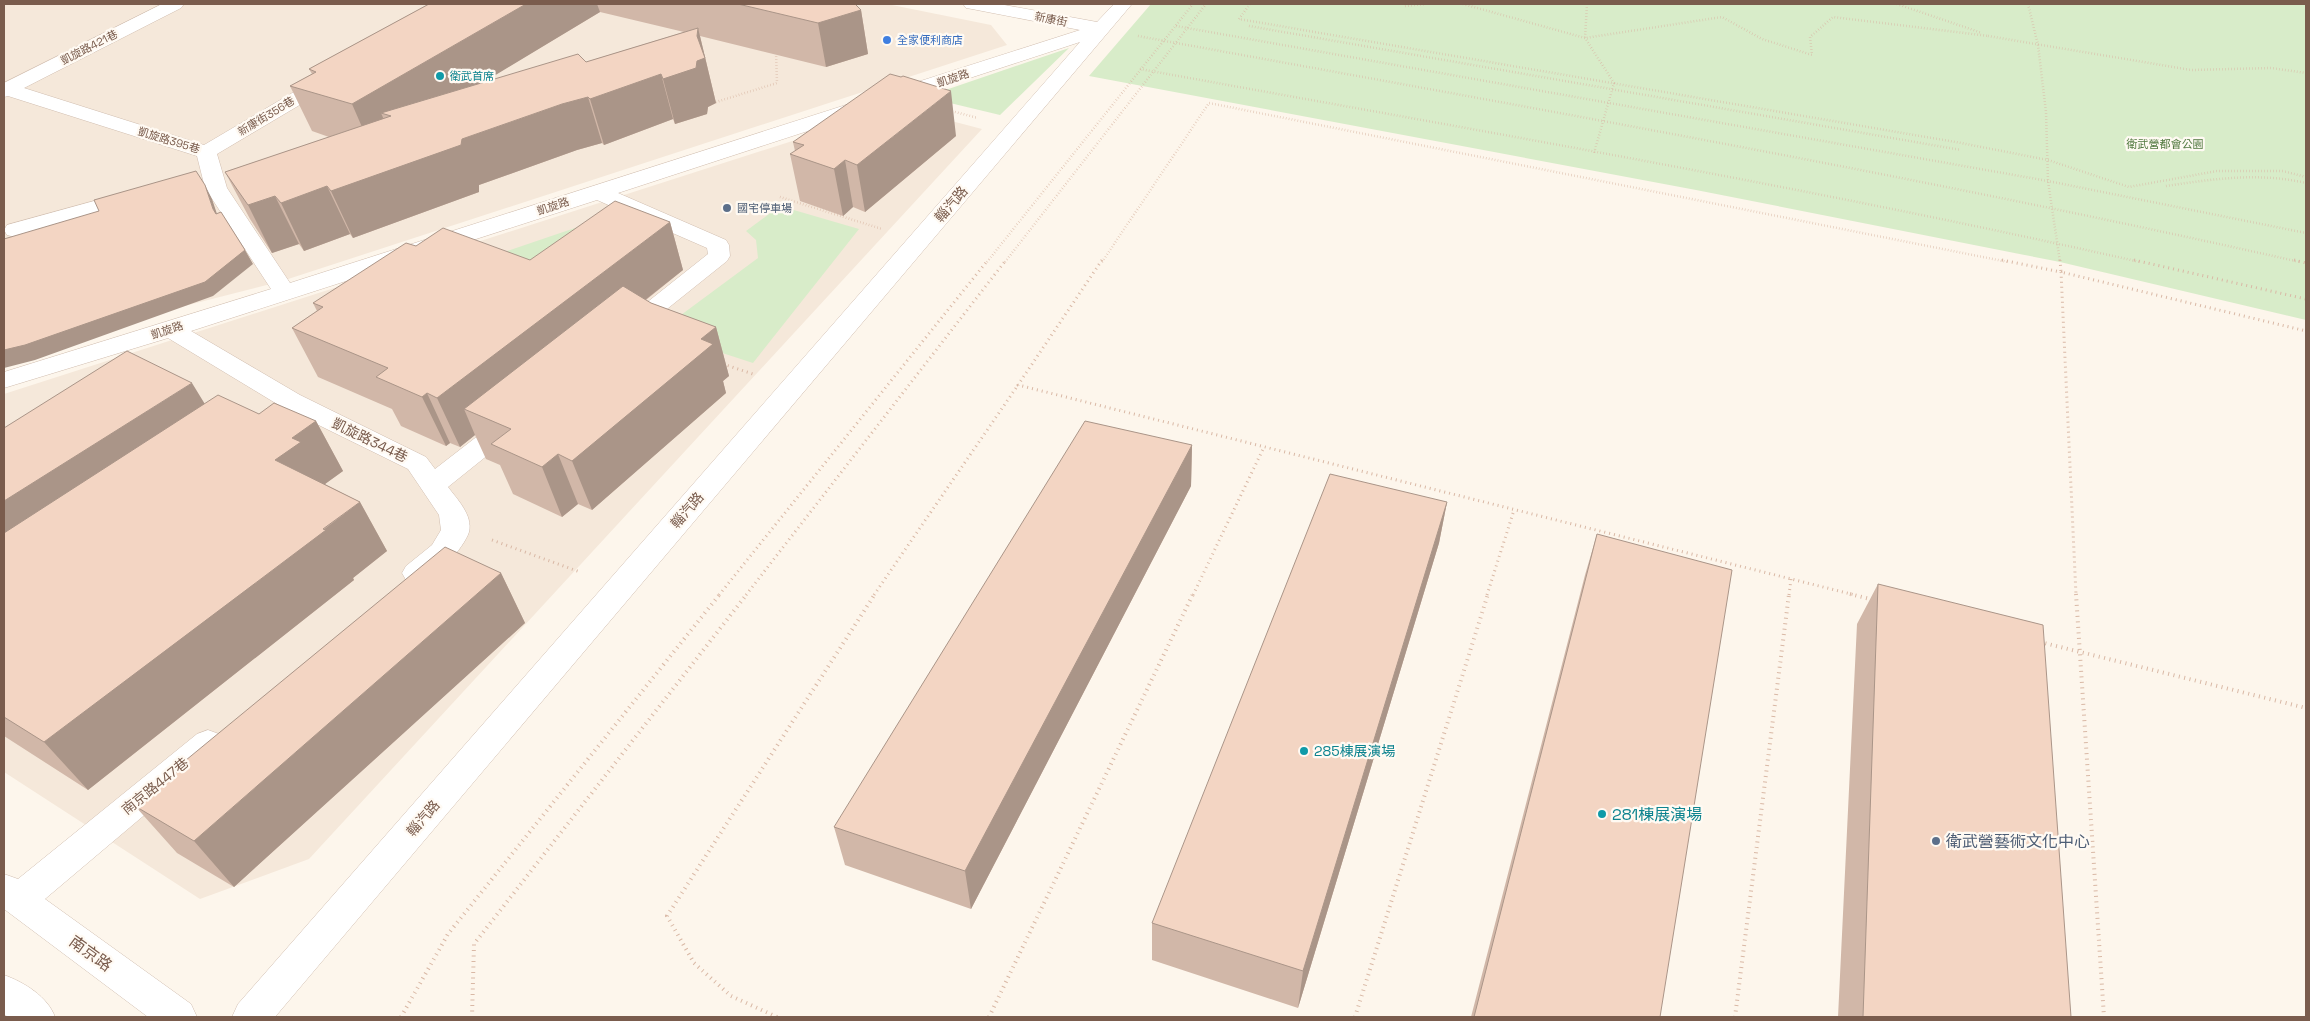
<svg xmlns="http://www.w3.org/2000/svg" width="2310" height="1021" viewBox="0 0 2310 1021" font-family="'Space Grotesk','Noto Sans TC',sans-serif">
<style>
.residential{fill:#f5e8da}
.green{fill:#d8ecc9}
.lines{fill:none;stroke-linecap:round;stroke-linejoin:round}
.street-casing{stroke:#d1beb0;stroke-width:1}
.path-far2{stroke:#d9b8a5;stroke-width:2.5;stroke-dasharray:0.5 2.5;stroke-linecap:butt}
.path-far1{stroke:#d9b8a5;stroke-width:3;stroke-dasharray:1 4;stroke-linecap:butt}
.path{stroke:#d9b8a5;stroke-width:4;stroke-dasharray:1 4.5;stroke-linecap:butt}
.street{fill:#fff;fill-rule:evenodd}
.wall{fill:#d1b7a8;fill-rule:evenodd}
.shaded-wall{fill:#aa9588}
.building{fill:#f3d5c3;stroke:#aa9588}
.shop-dot{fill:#3f7fe0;stroke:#fffaf3;stroke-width:2}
.culture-dot{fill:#0f9aa8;stroke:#fffaf3;stroke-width:2}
.service-dot{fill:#5c6f8a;stroke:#fffaf3;stroke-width:2}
.labels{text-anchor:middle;stroke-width:4.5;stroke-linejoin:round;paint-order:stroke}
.far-street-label{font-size:11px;fill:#7a5c4d;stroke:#fffaf3}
.far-shop-label{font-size:11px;fill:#366cbe;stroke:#fffaf3;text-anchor:start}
.far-culture-label{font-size:11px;fill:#0d838f;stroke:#fffaf3;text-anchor:start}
.far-park-label{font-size:11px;fill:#537a41;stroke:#fffaf3}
.far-service-label{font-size:11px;fill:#4e5e75;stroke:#fffaf3;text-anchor:start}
.street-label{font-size:14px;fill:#7a5c4d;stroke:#fffaf3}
.culture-label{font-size:14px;fill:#0d838f;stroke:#fffaf3;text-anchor:start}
.near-culture-label{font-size:16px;fill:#0d838f;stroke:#fffaf3;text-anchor:start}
.near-service-label{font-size:16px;fill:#4e5e75;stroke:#fffaf3;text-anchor:start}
.near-street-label{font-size:16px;fill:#7a5c4d;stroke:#fffaf3}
</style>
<rect width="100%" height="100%" fill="#fdf6ec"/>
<path class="residential" d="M4 4H887L991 25 1007 45 282 281 4 352Z
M898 107 982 129 309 859 200 899 4 772V394Z"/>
<path class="green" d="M1151 4H2306V320L2060 262 1696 190 1089 76Z
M1069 48 1000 115 925 97Z
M780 206 859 229 753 363 658 332 758 258 756 240 746 231Z
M619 213 529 282 463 266Z"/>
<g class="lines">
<g class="street-casing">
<path id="street" d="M162 4H184L181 8 24 88 204 145 321 76 328 74 335 76 338 80 335 84 217 154 227 188 290 283 1080 30 972 9 966 8 963 4H999L1097 22 1114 4H1132L275 1017H232L238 1004 1080 42 618 193 726 240 729 245 730 256 727 261 637 333 629 335 621 333 617 328 621 323 708 254 707 248 597 200 191 331 300 395 426 457 435 469 501 418 510 415 519 418 523 424 519 430 448 487C457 499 473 515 469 532 464 548 434 582 417 583 414 584 409 582 406 580L402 573 406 566 432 545 441 530 439 515 408 469 282 407 168 338 4 388V372L271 289 205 188 197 156 8 96 4 97V83Z
M134 190 142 191 145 196 142 201 15 237 7 235 4 230 7 225Z
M208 730 219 734 224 743 219 752 45 899 191 1004 197 1017H148L4 909V874L18 879 197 734Z
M4 975C24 982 48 997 55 1017H8L4 1014Z"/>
</g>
<path class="path-far2" d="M1250 4 1239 19 1961 143 2048 160 2129 187 2217 171H2283L2306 177
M1463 4 1585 38 1614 83 1594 153
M1587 4 1585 38 1722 17 1762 39 1812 55 1810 37 1833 17 1989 36
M1897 4 1982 33
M2028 4 2038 45 2046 112 2048 181 2060 262
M1405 6 1425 4
M1176 26 2048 181 2306 233
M1249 26 1961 150
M1138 36C1526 107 1915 175 2300 262
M1988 36 2191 70 2271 68 2306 73
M1140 69C1474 130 1809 187 2140 262
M713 103 777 83 776 52
M955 112 978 118
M2166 186C2213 179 2259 172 2306 183
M780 197 882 229
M987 262 1193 4
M1005 262 1206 4
M1102 262 1209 103 2008 262"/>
<path class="path-far1" d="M1102 260 1018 385 1855 595
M2002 260 2061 272 2076 595
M2060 260 2061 272 2306 331
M2134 260 2306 299
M2294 260 2306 263
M723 364 753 374
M492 540 580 572
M719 595 988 260
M746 595 1006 260
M874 595 1018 385
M1193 595 1264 447
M1487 595 1514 510
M1789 595 1791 579"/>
<path class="path" d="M1850 594 1874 600
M2076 594 2104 1017
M2040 642 2306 708
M401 1017 448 934 720 594
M472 1017 474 944 747 594
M777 1017 731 996 694 963 667 916 875 594
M989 1017 1193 594
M1355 1017 1488 594
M1735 1017 1789 594"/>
<use href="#street" class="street"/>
</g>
<path class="wall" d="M429 4H855L861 10 868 54 826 67 700 36 716 103 708 107 707 114 675 124 673 119 604 145 602 143 577 150 479 185V192L353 238 350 234 304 251 299 244 272 253 250 219 225 172 329 137 312 131 290 86 312 74 309 69ZM600 12 684 32 586 62 483 82Z
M956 136 865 212 853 207 843 216 800 201 790 154 795 151 793 142Z
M670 222 683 270 646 300 651 303 716 327 729 376 723 381 726 393 592 510 578 504 562 517 513 494 500 465 486 459 475 435 460 447 450 443 446 446 401 426 392 409 318 377 292 328 317 311 313 303 416 246 530 260Z
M205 404 259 414 316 421 343 471 325 484 360 502 387 551 353 578 354 580 88 790 4 736V428Z
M1192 445 1191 486 971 909 845 865 834 827Z
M1447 502 1439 543 1298 1008 1152 960V923Z
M1597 534 1660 1017H1471L1585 575Z
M501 573 525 623 234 887 177 853 135 806 182 767 180 765Z
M1878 584 2071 1017H1838L1857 624Z"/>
<path class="shaded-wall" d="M526 4H597L600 12 398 134 391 116 381 113 392 138 372 150 352 104Z
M861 10 868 54 826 67 818 23Z
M698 28 716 103 708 107 707 114 675 124 663 79 697 36Z
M661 74 673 119 604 145 590 99Z
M951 91 956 136 865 212 857 165Z
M588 97 602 143 577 150 479 185V192L353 238 331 191 462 139 562 104Z
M845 160 853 207 843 216 834 169Z
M205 185 212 199 220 223 213 209Z
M327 186 350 234 304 251 281 203Z
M275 196 299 244 272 253 248 205Z
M670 222 683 270 492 421 464 409 475 435 460 447 437 398Z
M245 250 253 264 213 296 35 360 4 368V350Z
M716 327 729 376 723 381 726 393 592 510 572 461 701 339Z
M192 383 222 432 4 576V501Z
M427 393 450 443 446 446 422 397Z
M316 421 343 471 325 484 329 491 275 460 292 438Z
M1192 445 1191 486 971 909 965 871Z
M558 454 578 504 562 517 542 467Z
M360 502 387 551 353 578 354 580 88 790 44 742Z
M1447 502 1439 543 1298 1008 1303 971Z
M501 573 525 623 234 887 194 841Z"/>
<path class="building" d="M429 4H526L352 104 290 86 316 72 309 69Z
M738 4H855L861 10 818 23Z
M698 28 697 36 705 58 697 61 696 68 663 79 661 74 590 99 588 97 562 104 462 139 461 145 331 191 327 186 281 203 275 196 248 205 225 172 391 116 381 113 578 54 586 62Z
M890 74 901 77 903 76 951 91 857 165 845 160 834 169 790 154 804 145 793 142Z
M196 171 205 185 213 209 216 214 221 212 245 250 205 282 25 345 4 350V239L99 211 94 200Z
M615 201 670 222 437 398 427 393 422 397 376 377 388 368 292 328 323 307 313 303 406 243 416 246 443 228 530 260Z
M623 286 651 303 716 327 701 339 713 344 572 461 558 454 542 467 491 444 511 429 464 409Z
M127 351 192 383 4 501V428Z
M218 395 259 414 274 403 316 421 292 438 301 442 275 460 360 502 323 529 326 530 44 742 4 717V533Z
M1085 421 1192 445 965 871 834 827Z
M1330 474 1447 502 1303 971 1152 923Z
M1597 534 1732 570 1660 1017H1474Z
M445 547 501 573 194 841 135 806 183 767 180 765Z
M1878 584 2043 625 2071 1017H1863Z"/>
<circle class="shop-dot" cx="887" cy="40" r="5"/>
<g class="culture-dot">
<circle cx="440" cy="76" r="5"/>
<circle cx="1304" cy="751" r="5"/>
<circle cx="1602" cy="814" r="5"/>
</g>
<g class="service-dot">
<circle cx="727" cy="208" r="5"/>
<circle cx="1936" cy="841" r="5"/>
</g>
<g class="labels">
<g class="far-street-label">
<text transform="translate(1051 19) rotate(11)" y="4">新康街</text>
<text transform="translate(89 47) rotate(-27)" y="4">凱旋路421巷</text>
<text transform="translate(953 78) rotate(-18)" y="4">凱旋路</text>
<text transform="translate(266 116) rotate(-31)" y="4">新康街356巷</text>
<text transform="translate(169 140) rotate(17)" y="4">凱旋路395巷</text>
<text transform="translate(553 206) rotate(-18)" y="4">凱旋路</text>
<text transform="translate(167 330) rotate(-18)" y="4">凱旋路</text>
</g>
<g class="far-shop-label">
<text x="897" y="44">全家便利商店</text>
</g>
<g class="far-culture-label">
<text x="450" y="80">衛武首席</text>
</g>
<g class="far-park-label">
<text x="2165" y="148">衛武營都會公園</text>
</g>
<g class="far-service-label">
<text x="737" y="212">國宅停車場</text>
</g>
<g class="street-label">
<text transform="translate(951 204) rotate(-49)" y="5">輜汽路</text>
<text transform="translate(370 440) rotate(26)" y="5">凱旋路344巷</text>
<text transform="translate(687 510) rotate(-49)" y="5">輜汽路</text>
<text transform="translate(155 786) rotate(-39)" y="5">南京路447巷</text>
<text transform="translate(423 818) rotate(-49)" y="5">輜汽路</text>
</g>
<g class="culture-label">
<text x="1314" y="756">285棟展演場</text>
</g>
<g class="near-culture-label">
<text x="1612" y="820">281棟展演場</text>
</g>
<g class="near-service-label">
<text x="1946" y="847">衛武營藝術文化中心</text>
</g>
<g class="near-street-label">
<text transform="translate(91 953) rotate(36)" y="6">南京路</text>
</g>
</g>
<rect width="2310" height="1021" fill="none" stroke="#7a5c4d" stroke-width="10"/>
</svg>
